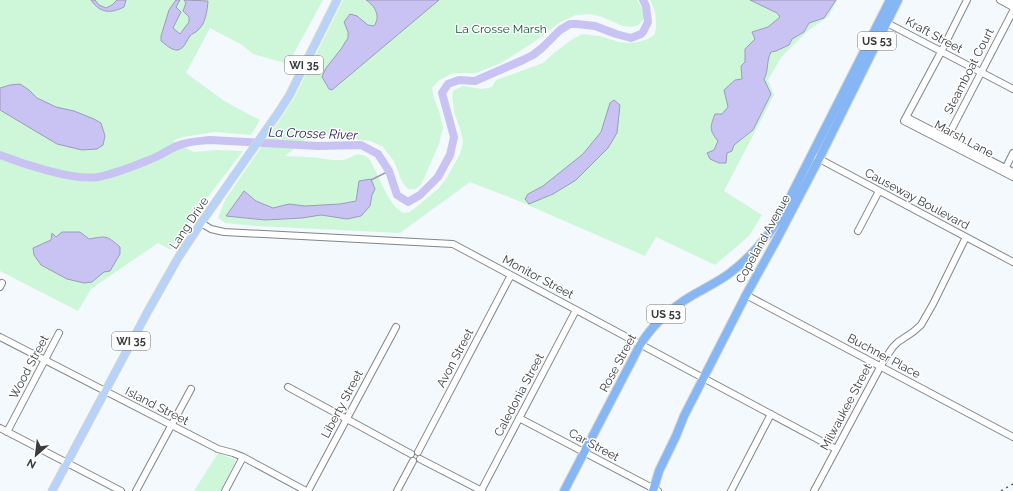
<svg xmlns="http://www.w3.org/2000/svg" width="1013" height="491" viewBox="0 0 1013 491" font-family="Raleway,sans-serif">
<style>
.green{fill:#cef7da}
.water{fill:#c8c3f2;stroke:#9d9abb}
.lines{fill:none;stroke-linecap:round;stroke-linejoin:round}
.stream{stroke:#9d9abb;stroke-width:1.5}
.river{stroke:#c8c3f2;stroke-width:8}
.minor-casing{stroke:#7f8587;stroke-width:8}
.major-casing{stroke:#d3d4d4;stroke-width:9}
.highway-casing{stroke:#d3d4d4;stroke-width:10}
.minor{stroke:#fff;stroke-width:6}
.major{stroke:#b7d3f9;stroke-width:7}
.highway{stroke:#87b6f5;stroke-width:8}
.rail{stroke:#535657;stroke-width:1.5;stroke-dasharray:2 4;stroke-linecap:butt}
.labels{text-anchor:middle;stroke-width:3;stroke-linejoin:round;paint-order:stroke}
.shield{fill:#fff;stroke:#747676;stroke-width:1}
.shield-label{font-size:11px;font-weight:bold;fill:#393b3c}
.park-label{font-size:12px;fill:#07562f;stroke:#fff}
.street-label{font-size:12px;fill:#393b3c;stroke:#fff}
.water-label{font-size:13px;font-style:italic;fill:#2f235a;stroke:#fff}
</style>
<rect width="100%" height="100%" fill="#f3f9fc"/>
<path class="green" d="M0 0H323L288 64 253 54 242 45 210 28 186 73 226 102 260 120 251 135 215 132 183 137 173 141 194 152 217 150 243 151 182 231 171 250 158 243 91 289 78 311 0 271Z
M343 0H637L644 11 643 20 638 25 631 27 623 26 602 17 591 14 576 15 559 23 534 42 501 63 476 73H453L438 81 432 88 434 99 439 111 443 128 439 144 421 185 415 189H408L402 182 394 161 382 146 370 141 345 138 317 134 311 135 285 156C292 157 299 156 306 157 319 157 331 161 343 160 353 158 356 151 367 157 369 159 371 161 372 164 380 177 389 208 404 213 404 213 409 212 410 212L438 189 446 179 460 154 463 142 460 129 454 112 452 94 454 90 463 86 482 89 492 87 496 80 543 63 554 53 571 40 582 34 600 36 619 42 628 43 638 42 648 39 655 34C657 21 656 11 650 0H837L829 16 809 30 782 56 768 80 774 95 724 191 762 215 749 236 715 265 656 237 645 256 514 199 470 182 400 233 256 226 225 223 218 218 225 200 283 115 294 98Z
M218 453 236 460 221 491H194Z"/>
<path class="water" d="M91 0H95L99 5 106 8 112 5 117 0H126L124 7C110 14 100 13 91 0Z
M176 0H180L176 7 181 12 173 28 180 34 189 22V17L183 11 186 3 184 0 208 1C207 11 206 23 198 30 196 33 192 33 190 36 186 41 185 48 178 50 172 51 165 44 161 41V36L169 10Z
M366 0H439L332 90 329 89 322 77 326 68 341 49 348 38V32L344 22 350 14 357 16 368 25 374 26C381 16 375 6 366 0Z
M750 0H836L824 18 809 23 804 32 792 39 789 45 776 51 771 52C766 61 769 71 764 79L771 94 753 130 734 145 732 151 727 153 726 163H719L710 159 707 153 714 150 718 141C709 130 710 127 715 114H722L728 107 724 90 735 80 742 79 741 66 745 62V49L755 39 752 32 768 27 780 17 777 13Z
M20 84 29 90 37 98 56 107 74 111 94 119 101 123 105 136 103 145 97 149 82 150 57 144 0 110V88L10 85Z
M614 100 620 105 617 133 608 148 576 180 553 194 529 204 525 199 528 194 543 186 583 154 601 132 610 103Z
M371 179 375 189 372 195 370 206 361 216 347 219 321 215 302 218 265 220 226 216 244 191 256 201 273 208 289 204 305 206 340 204 356 201 359 181Z
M62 232H80L89 239C107 236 106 235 120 247V254L110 271 104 272 92 282 84 283 67 279 41 265 34 255 33 248 51 240 52 233 56 237Z"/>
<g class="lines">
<path class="stream" d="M371 180 389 171"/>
<path class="river" d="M0 155C23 164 74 181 98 177 114 174 129 168 144 162 149 160 154 158 158 156 166 152 174 146 183 144 192 141 201 141 210 140L318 146 361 145 378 154 389 171 397 195 408 202 420 195 438 177 450 155 454 137 442 93 448 84 459 80 475 81 523 60 533 55 542 48 560 30 570 24H577L595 26 616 34 631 38 641 34 643 32 648 22 646 6 643 0"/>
<g class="minor-casing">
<path id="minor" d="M967 0 941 52 904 121 1013 177
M1000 0 1013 7
M1010 0 1013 2
M887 23 1013 89
M906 117 1013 172
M945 142 1013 11
M812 155 1013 262
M1004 171 1013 153
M201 223 211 229 224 232 453 244 468 252 621 334 836 449
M858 231 879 191
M0 287 2 283
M746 295 1013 437
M0 337 218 449 233 453 243 457 306 491
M288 387 411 454
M519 418 658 491
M0 428 121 491
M7 432 59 333
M418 452 511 275
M420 459 482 491
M136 491 191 389
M225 491 243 457
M308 491 396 327
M397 491 413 461
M481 491 576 310
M731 491 771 414
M814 491 884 360 893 347 898 342 913 332 921 325 933 304 966 237"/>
</g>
<g class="major-casing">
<path id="major" d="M52 491 148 311 178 258 201 223 278 113 289 96 337 0"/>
</g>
<g class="highway-casing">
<path id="highway" d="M564 491 640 345C653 324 671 308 693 295 705 288 718 282 730 273 750 258 765 240 779 219L843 93 890 0
M653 491 659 471 676 436 684 416 746 295 777 239 819 159 898 0"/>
</g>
<use href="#minor" class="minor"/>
<use href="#major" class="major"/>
<use href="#highway" class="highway"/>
<path class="rail" d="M1001 491 1013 484"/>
</g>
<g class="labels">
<g class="shield">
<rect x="858" y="32" width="38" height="18" rx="3"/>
<rect x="285" y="56" width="38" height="18" rx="3"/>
<rect x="647" y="305" width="38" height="18" rx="3"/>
<rect x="112" y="332" width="38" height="18" rx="3"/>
</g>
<g class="shield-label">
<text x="877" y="45">US 53</text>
<text x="304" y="69">WI 35</text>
<text x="666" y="318">US 53</text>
<text x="131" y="345">WI 35</text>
</g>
<g class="park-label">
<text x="501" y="33">La Crosse Marsh</text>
</g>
<g class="street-label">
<text transform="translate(934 35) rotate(28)" y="4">Kraft Street</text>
<text transform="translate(969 71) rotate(-63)" y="4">Steamboat Court</text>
<text transform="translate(964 139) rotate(28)" y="4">Marsh Lane</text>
<text transform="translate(917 199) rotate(28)" y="4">Causeway Boulevard</text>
<text transform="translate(189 223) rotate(-56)" y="4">Lang Drive</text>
<text transform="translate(763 239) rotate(-61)" y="4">Copeland Avenue</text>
<text transform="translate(538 277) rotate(28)" y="4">Monitor Street</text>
<text transform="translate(884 356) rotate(28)" y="4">Buchner Place</text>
<text transform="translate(455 358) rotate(-62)" y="4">Avon Street</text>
<text transform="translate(618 363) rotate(-62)" y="4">Rose Street</text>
<text transform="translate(29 367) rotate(-62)" y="4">Wood Street</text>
<text transform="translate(519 395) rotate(-62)" y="4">Caledonia Street</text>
<text transform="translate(342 404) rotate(-62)" y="4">Liberty Street</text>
<text transform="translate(157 406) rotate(27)" y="4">Island Street</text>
<text transform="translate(846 407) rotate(-62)" y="4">Milwaukee Street</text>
<text transform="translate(594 445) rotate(28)" y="4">Car Street</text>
</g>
<g class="water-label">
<text transform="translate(313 133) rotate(2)" y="5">La Crosse River</text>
</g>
</g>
<g transform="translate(36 455) rotate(208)" stroke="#ffffff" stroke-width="3" paint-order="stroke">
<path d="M0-3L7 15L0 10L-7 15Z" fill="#393b3c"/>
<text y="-6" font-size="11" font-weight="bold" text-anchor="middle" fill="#393b3c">N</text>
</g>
</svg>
